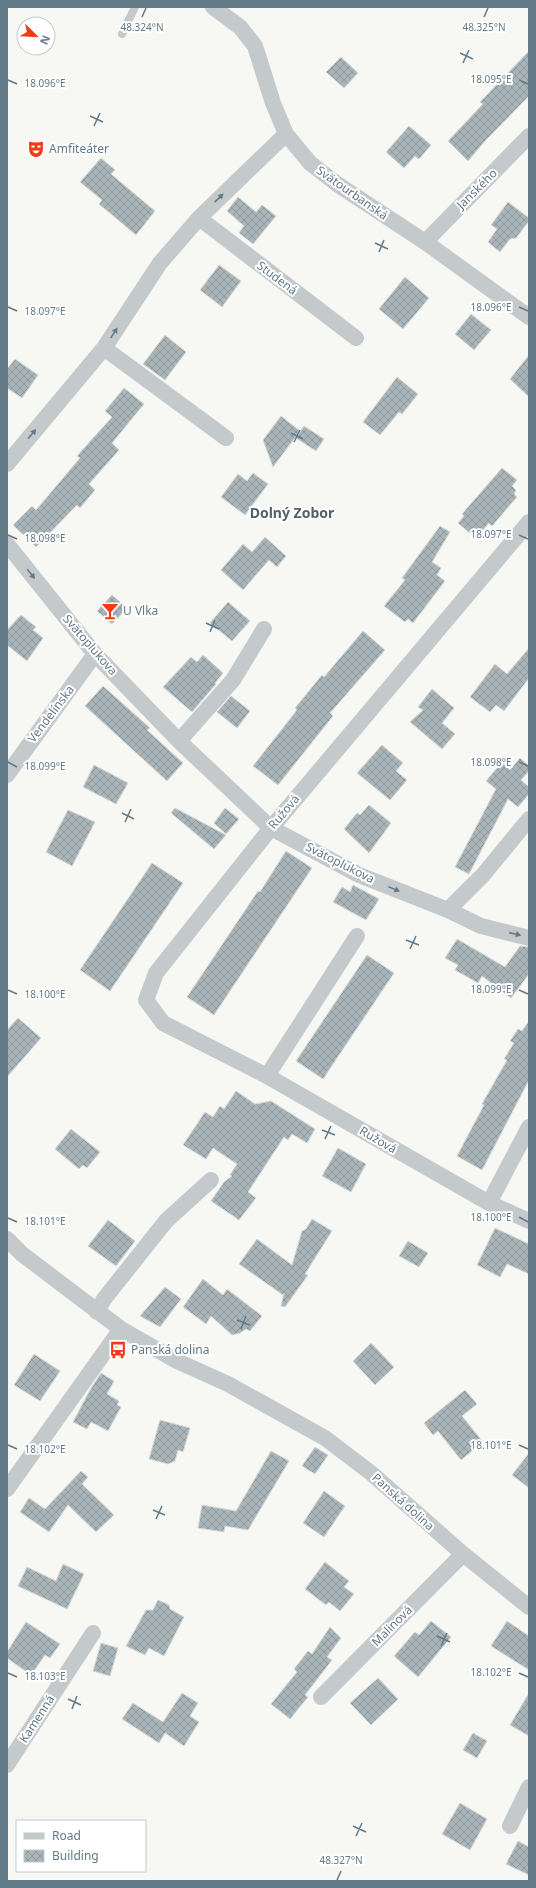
<svg xmlns="http://www.w3.org/2000/svg" width="536" height="1888" viewBox="0 0 536 1888" font-family="'Noto Sans',sans-serif">
<style>
.building{fill:url(#building-cross-hatch);stroke:#d8d8d6}
.lines{fill:none;stroke-linecap:round;stroke-linejoin:round}
.lane{stroke:#c4c9cc;stroke-width:8}
.street{stroke:#c4c9cc;stroke-width:16}
.oneway{fill:#627a87}
.ticks{fill:none;stroke:#627a87;stroke-width:1.5}
.labels{text-anchor:middle;stroke-width:4;stroke-linejoin:round;paint-order:stroke}
.poi-label{font-size:12px;fill:#627a87;stroke:#fff;text-anchor:start}
.street-label{font-size:12px;fill:#627a87;stroke:#fff}
.quarter-label{font-size:14px;font-weight:bold;fill:#51626b;stroke:#fff}
.ticks-label{font-size:10px;text-anchor:middle;fill:#627a87;stroke:#fff;stroke-width:4;stroke-linejoin:round;paint-order:stroke}
</style>
<defs>
<pattern id="building-cross-hatch" width="8" height="8" patternUnits="userSpaceOnUse"><rect width="8" height="8" fill="#a9b5b9"/><path d="M0 0l8 8M0 8l8-8" fill="none" stroke="#8d989c"/></pattern>
</defs>
<rect width="100%" height="100%" fill="#f7f7f3"/>
<path class="building" d="M529 51V96L485 141 468 161 448 141 483 104 480 102Z
M341 57 358 73 344 88 326 72Z
M409 126 431 145 419 159 415 156 404 168 386 152Z
M101 158 115 170 111 174 155 211 136 235 99 204 102 200 80 182Z
M238 197 256 212 262 205 276 216 253 244 239 233 244 226 227 211Z
M508 202 529 218V221L516 238 510 239 500 252 488 242 497 229 491 225Z
M219 265 241 281 222 307 200 290Z
M405 277 429 298 403 329 379 309Z
M471 314 491 330 474 350 455 334Z
M165 335 186 352 165 380 143 364Z
M529 355V397L510 379Z
M15 359 38 375 22 398 7 388V369Z
M397 377 418 394 402 414 399 412 380 435 363 422Z
M124 388 144 404 112 443 119 450 89 484 95 490 80 508 77 505 36 547 13 525 32 506 36 510 80 458 77 456 112 417 105 411Z
M281 416 300 431 273 467 263 440Z
M304 426 324 439 316 451 296 438Z
M502 468 517 480 512 486 516 490 514 494 517 497 492 526 489 523 482 531 479 528 473 536 458 523 464 516 462 514Z
M253 473 268 484 245 515 221 497 238 474 247 481Z
M440 526 450 532 432 562 441 568 437 575 445 581 413 623 408 619 405 622 384 606 405 580 402 578Z
M265 537 286 556 277 567 269 560 243 590 221 570 243 544 252 552Z
M112 595 127 608 112 624 97 611Z
M228 602 250 621 232 641 210 623Z
M21 615 36 627 33 630 43 638 27 661 7 645V630Z
M363 631 385 650 330 713 333 716 278 785 253 766 297 710 295 708 322 675 324 677Z
M529 648V678L504 711 496 705 490 712 470 697 495 664 507 674Z
M203 655 223 673 215 683 216 684 192 712 163 687 191 657 197 662Z
M103 686 150 728 147 730 183 763 167 781 85 706Z
M432 689 454 708 442 723 455 734 442 749 410 722 423 710 418 707Z
M231 696 250 711 237 728 217 712Z
M382 745 403 763 396 771 407 780 390 800 357 773Z
M520 758 529 766V771L521 780 529 787V794L518 807 508 799 469 874 455 867 496 789 486 781 502 762 510 770Z
M94 765 128 783 116 804 83 787Z
M369 805 391 823 369 853 344 829 357 813 360 815Z
M175 808 226 835 214 849 171 813Z
M225 808 239 819 226 834 214 823Z
M68 810 95 822 72 866 46 852Z
M286 851 312 868 214 1015 187 997 258 891 260 892Z
M152 863 183 883 110 991 80 970Z
M353 885 379 899 366 920 333 902 342 887 350 892Z
M457 939 505 967 520 946 529 947V974L511 998 482 976 478 983 455 970 458 965 445 958Z
M367 955 394 973 323 1079 296 1061Z
M18 1018 41 1038 7 1077V1030Z
M529 1021V1080L482 1170 457 1156 484 1105 482 1104 507 1060 504 1059 514 1043 510 1041 518 1029 522 1031Z
M236 1091 255 1104 271 1101 315 1129 307 1143 292 1134 288 1140 284 1137 248 1192 256 1198 239 1220 211 1201 224 1182 232 1176 230 1175 237 1164 213 1148 206 1159 183 1145 205 1112 213 1117 220 1106 224 1109Z
M71 1129 100 1152 87 1168 83 1165 79 1169 55 1149Z
M338 1148 366 1164 351 1192 322 1176Z
M312 1219 332 1231 305 1274 308 1275 285 1307 281 1306 284 1293 283 1295 239 1264 257 1239 292 1265 302 1231 306 1229Z
M108 1220 135 1241 116 1266 88 1246Z
M495 1228 529 1244V1274L507 1264 500 1277 477 1265Z
M408 1241 428 1253 419 1267 399 1256Z
M203 1279 223 1295 227 1289 262 1316 250 1331 246 1329 240 1333 232 1335 211 1316 206 1324 183 1307Z
M165 1287 181 1299 160 1327 140 1316Z
M371 1343 394 1367 375 1385 353 1361Z
M34 1354 60 1371 40 1401 14 1385Z
M101 1373 114 1381 107 1394 119 1401 117 1405 121 1407 108 1431 91 1422 87 1429 73 1422 90 1390Z
M465 1390 477 1404 462 1416 483 1442 461 1460 438 1431 433 1435 424 1423Z
M160 1420 190 1428 183 1452 178 1450 175 1461 168 1464 149 1459Z
M315 1447 328 1455 315 1474 302 1466Z
M271 1451 289 1461 248 1530 225 1526 224 1532 198 1528 202 1505 236 1511Z
M529 1453V1488L512 1475Z
M81 1471 88 1477 82 1484 114 1515 96 1532 68 1505 49 1532 20 1512 29 1498 45 1509Z
M324 1491 345 1506 324 1537 303 1523Z
M325 1562 349 1581 344 1587 354 1594 340 1611 329 1602 326 1605 305 1589Z
M63 1564 84 1574 67 1609 18 1586 27 1567 56 1581Z
M158 1600 169 1605 170 1609 184 1617 164 1656 149 1648 145 1655 126 1646 146 1610H153Z
M431 1621 451 1637 418 1677 394 1656 415 1632 419 1635Z
M507 1621 529 1636V1670L491 1646Z
M26 1622 60 1644 50 1658 45 1655 31 1675 7 1658V1652Z
M330 1627 341 1638 327 1657 332 1660 305 1695 308 1697 290 1719 271 1704 297 1672 294 1669 308 1651 312 1654Z
M101 1643 118 1648 110 1676 93 1671Z
M378 1678 398 1699 371 1725 350 1703Z
M182 1693 198 1703 190 1716 199 1722 184 1746 165 1733 159 1743 122 1719 133 1703 163 1722Z
M529 1693V1736L510 1725Z
M473 1733 487 1741 477 1758 463 1750Z
M460 1803 487 1819 470 1850 442 1834Z
M518 1841 529 1847V1875L506 1864Z"/>
<g class="lines">
<path class="lane" d="M122 34 135 7"/>
<path class="street" d="M213 7 240 27 255 46 273 103 286 134 310 163 337 184 425 242 529 317
M199 218 356 338
M425 242 529 136
M104 348 226 438
M7 464 104 348 160 263 199 218 286 134
M529 522 271 828 156 973 146 1000 163 1023 267 1076 489 1203 529 1221
M7 544 95 654 179 741 271 828 359 875 448 910 481 926 529 938
M179 741 233 680 264 629
M7 775 95 654
M448 910 483 875 529 819
M267 1076 357 936
M489 1203 529 1127
M7 1239 22 1254 121 1329 177 1361 228 1384 325 1438 371 1473 463 1554 529 1607
M97 1312 104 1299 166 1221 211 1180
M7 1489 121 1329
M321 1697 463 1554
M7 1765 93 1633
M510 1826 529 1787"/>
</g>
<defs><path id="oneway-solid" d="M-6-.8H1V-3.2L6.5 0L1 3.2V.8H-6Z"/></defs>
<g class="oneway">
<use href="#oneway-solid" transform="translate(219 198) rotate(-44)"/>
<use href="#oneway-solid" transform="translate(114 333) rotate(-57)"/>
<use href="#oneway-solid" transform="translate(32 434) rotate(-50)"/>
<use href="#oneway-solid" transform="translate(31 574) rotate(51)"/>
<use href="#oneway-solid" transform="translate(394 889) rotate(22)"/>
<use href="#oneway-solid" transform="translate(515 934) rotate(13)"/>
</g>
<path class="ticks" d="M142 17 146 8M484 17 488 8M460 53 473 59M463 63 469 50M8 80 17 84M519 80 528 84M90 116 103 122M94 126 100 113M375 243 388 249M379 252 384 240M8 307 17 311M519 307 528 311M291 433 303 439M294 442 300 430M8 535 17 539M519 535 528 539M206 623 219 629M210 632 215 620M8 762 17 767M519 762 528 766M122 813 134 819M125 822 131 809M406 940 419 945M410 949 416 936M8 990 17 994M519 990 528 994M322 1130 335 1135M325 1139 331 1126M519 1217 528 1222M8 1218 17 1222M237 1320 250 1325M241 1329 246 1316M8 1445 17 1449M519 1445 528 1449M153 1510 165 1515M156 1519 162 1506M437 1636 450 1642M441 1646 447 1633M8 1673 17 1677M519 1673 528 1677M68 1699 81 1705M72 1709 77 1696M353 1826 366 1832M356 1836 362 1823M337 1880 341 1871"/>
<defs>
<g id="theatre-bare" transform="scale(1.38)"><path d="M-5-5.5Q0-4 5-5.5V0Q5 5 0 6Q-5 5-5 0ZM-3.3-2.5H-1v1.5H-3.3ZM1-2.5H3.3v1.5H1ZM-2.8 1Q0 5.5 2.8 1Z" fill="#f53815" stroke="#fff" stroke-width="2.5" paint-order="stroke"/></g>
<g id="bar-bare" transform="scale(1.38)"><path d="M-6-5H6L.8 .8V4.5H3.5V6h-7V4.5H-.8V.8Z" fill="#f53815" stroke="#fff" stroke-width="2.5" paint-order="stroke"/></g>
<g id="bus-bare" transform="scale(1.38)"><path d="M-5-6H5V4H4V6H2V4H-2V6H-4V4H-5ZM-3.5-4V0h7V-4ZM-3.5 1.2v1.5H-2V1.2ZM2 1.2v1.5H3.5V1.2Z" fill="#f53815" stroke="#fff" stroke-width="2.5" paint-order="stroke"/></g>
</defs>
<g fill-rule="evenodd">
<use href="#theatre-bare" x="36" y="149"/>
<use href="#bar-bare" x="110" y="611"/>
<use href="#bus-bare" x="118" y="1350"/>
</g>
<g class="labels">
<g class="poi-label">
<text x="49" y="153">Amfiteáter</text>
<text x="123" y="615">U Vlka</text>
<text x="131" y="1354">Panská dolina</text>
</g>
<g class="street-label">
<text transform="translate(477 189) rotate(-45)" y="4">Janského</text>
<text transform="translate(352 193) rotate(35)" y="4">Svätourbanská</text>
<text transform="translate(277 278) rotate(37)" y="4">Studená</text>
<text transform="translate(90 645) rotate(49)" y="4">Svätoplukova</text>
<text transform="translate(51 714) rotate(-53)" y="4">Vendelínska</text>
<text transform="translate(284 812) rotate(-50)" y="4">Ružová</text>
<text transform="translate(340 863) rotate(27)" y="4">Svätoplukova</text>
<text transform="translate(378 1140) rotate(30)" y="4">Ružová</text>
<text transform="translate(403 1502) rotate(42)" y="4">Panská dolina</text>
<text transform="translate(392 1626) rotate(-45)" y="4">Malinová</text>
<text transform="translate(37 1719) rotate(-57)" y="4">Kamenná</text>
</g>
<g class="quarter-label">
<text x="292" y="518">Dolný Zobor</text>
</g>
</g>
<g class="ticks-label">
<text x="484" y="31">48.325°N</text>
<text x="142" y="31">48.324°N</text>
<text x="491" y="83">18.095°E</text>
<text x="45" y="87">18.096°E</text>
<text x="491" y="311">18.096°E</text>
<text x="45" y="315">18.097°E</text>
<text x="491" y="538">18.097°E</text>
<text x="45" y="542">18.098°E</text>
<text x="491" y="766">18.098°E</text>
<text x="45" y="770">18.099°E</text>
<text x="491" y="993">18.099°E</text>
<text x="45" y="998">18.100°E</text>
<text x="491" y="1221">18.100°E</text>
<text x="45" y="1225">18.101°E</text>
<text x="491" y="1449">18.101°E</text>
<text x="45" y="1453">18.102°E</text>
<text x="491" y="1676">18.102°E</text>
<text x="45" y="1680">18.103°E</text>
<text x="341" y="1864">48.327°N</text>
</g>
<rect width="536" height="1888" fill="none" stroke="#627a87" stroke-width="16"/>
<rect x="16" y="1820" width="130" height="52" fill="#ffffff" stroke="#c0cacf"/>
<rect x="24" y="1833" width="20" height="6" fill="#c4c9cc" stroke="#c0cacf"/>
<text x="52" y="1840" font-size="12" fill="#627a87">Road</text>
<rect x="24" y="1850" width="20" height="12" fill="url(#building-cross-hatch)" stroke="#c0cacf"/>
<text x="52" y="1860" font-size="12" fill="#627a87">Building</text>
<g transform="translate(36 36) rotate(114)"><circle r="19" fill="#ffffff" stroke="#c0cacf"/>
<path d="M0-3L7 15L0 10L-7 15Z" fill="#f53815"/>
<text y="-6" font-size="11" font-weight="bold" text-anchor="middle" fill="#627a87">N</text>
</g>
</svg>
